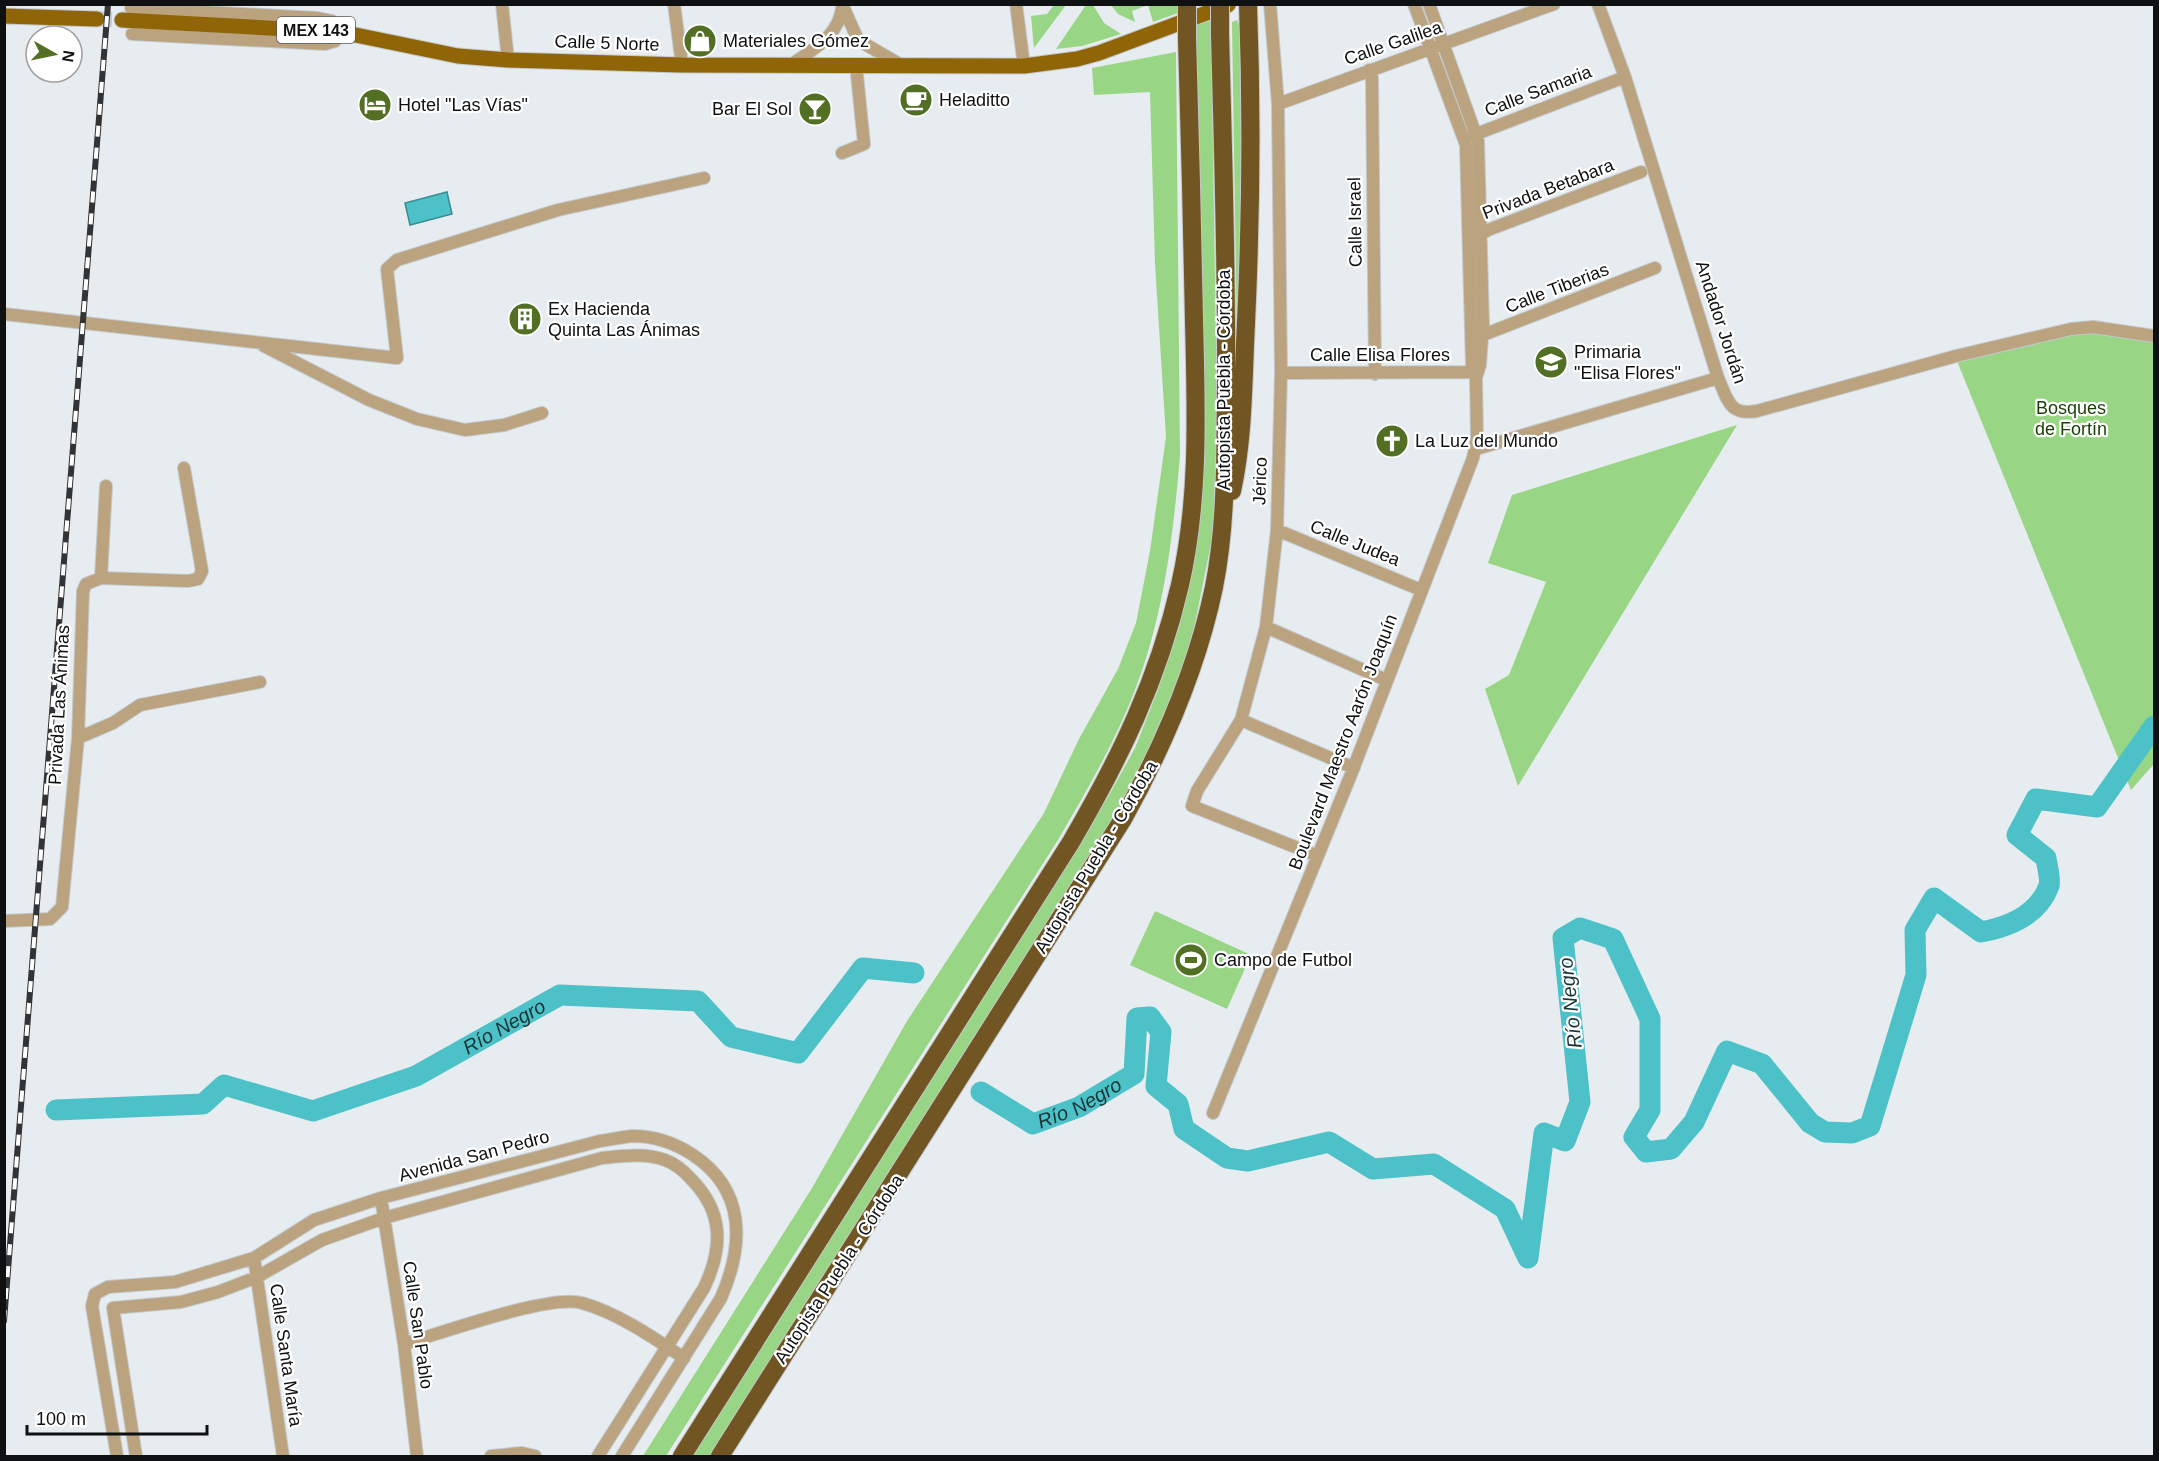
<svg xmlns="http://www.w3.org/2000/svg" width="2159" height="1461" viewBox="0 0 2159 1461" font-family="Arial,sans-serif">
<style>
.green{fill:#98d584}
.water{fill:#4dc1c8;stroke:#3a8c91;stroke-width:1.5}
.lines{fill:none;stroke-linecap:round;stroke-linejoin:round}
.river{stroke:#4dc1c8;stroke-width:21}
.major-tunnel{stroke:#c6cbcf;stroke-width:15;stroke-dasharray:15 8;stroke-linecap:butt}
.minor-casing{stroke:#c4c9cc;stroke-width:14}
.major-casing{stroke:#c4c9cc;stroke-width:17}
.highway-casing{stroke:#c4c9cc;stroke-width:20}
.minor{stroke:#baa37e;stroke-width:12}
.major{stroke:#8f6507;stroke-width:15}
.highway{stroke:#715522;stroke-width:18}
.rail-casing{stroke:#313335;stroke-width:6}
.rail{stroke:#fff;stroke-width:4;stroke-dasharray:11;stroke-linecap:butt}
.highway-bridge-casing{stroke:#c4c9cc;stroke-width:20;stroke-linecap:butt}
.highway-bridge{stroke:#715522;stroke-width:18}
.labels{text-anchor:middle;stroke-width:4.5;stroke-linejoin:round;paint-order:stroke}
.shield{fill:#fff;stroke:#565858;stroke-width:1.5}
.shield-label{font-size:16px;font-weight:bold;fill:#0e1011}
.poi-label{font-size:18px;fill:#0e1011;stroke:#fff;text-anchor:start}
.street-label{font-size:18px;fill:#0e1011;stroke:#fff}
.park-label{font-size:18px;fill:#173e04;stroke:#fff}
.water-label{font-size:20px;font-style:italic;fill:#1a3436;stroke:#fff}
</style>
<rect width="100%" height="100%" fill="#e7ecf0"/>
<path class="green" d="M1055 4 1066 5 1034 48 1031 16 1047 14Z
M1086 5H1093L1104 23 1121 34 1082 46 1056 49Z
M1111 5H1178V13L1153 22 1148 5 1132 11 1135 22 1118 14Z
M1211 18 1217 417 1213 534 1194 628 1173 697 1121 807 711 1456H690L1108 797 1135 748 1158 690 1180 624 1198 532 1195 23Z
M1237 20 1242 30 1245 202 1237 341 1232 22Z
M1176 52 1180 456C1173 536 1164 615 1135 690 1115 742 1086 792 1058 840L666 1456H643L812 1188 907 1021 1044 813 1079 739 1118 669 1136 623 1150 551 1166 437 1155 264 1150 92 1094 95 1092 68Z
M2093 327 2154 336V764L2131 790 1957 361Z
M1737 425 1518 786 1485 689 1509 675 1546 582 1488 563 1512 495Z
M1155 911 1251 955 1227 1009 1130 965Z"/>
<path class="water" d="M447 192 452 214 410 225 405 203Z"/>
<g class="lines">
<g class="river">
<path id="s1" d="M981 1092 1033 1124 1079 1107 1134 1074 1137 1018 1150 1017 1161 1032 1156 1086 1178 1104 1184 1129 1227 1158 1248 1161 1329 1142 1373 1169 1434 1164 1505 1209 1528 1258 1544 1133 1565 1141 1580 1102 1563 938 1580 928 1613 939 1650 1019V1110L1634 1137 1646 1152 1671 1149 1694 1122 1727 1051 1762 1064 1810 1123 1825 1132 1852 1133 1870 1126 1916 975 1915 930 1934 898 1981 932C2009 927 2038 915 2049 886 2051 879 2047 866 2046 858L2017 835 2036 799 2097 807 2154 726"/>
<path id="s2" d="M56 1110 203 1104 224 1085 313 1111 416 1076 560 995 698 1001 731 1037 798 1053 863 968 914 973"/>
</g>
<path class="major-tunnel" d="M97 19 122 20"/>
<g class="minor-casing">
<path id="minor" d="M502 4 508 60
M674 4 682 65
M842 4 858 40 901 65
M1016 4 1024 66
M1270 4 1278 104 1281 373 1277 530 1266 627 1241 720 1197 791 1192 806 1318 856
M1429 4 1478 141 1483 325 1480 365 1476 378
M1598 4 1625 77 1718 378C1728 400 1729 416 1757 411L1956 356 2071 329 2093 327 2154 336
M131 8 317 18 332 21 341 32 335 41 325 44 132 34
M791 65C813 49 838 37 842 8
M1369 70 1372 78 1375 374
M1278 104 1554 4
M1471 136 1625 77
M842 153 864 144 856 65
M1478 236 1488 230 1641 172
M4 314 397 358 387 269 397 260 558 210 704 178
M1478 337 1655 268
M264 346 369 400 417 419 465 430 504 425 542 413
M1281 373 1478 372
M1476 449 1718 378
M1277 530 1421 590
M101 578 106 486
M1266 627 1386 680
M1241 720 1354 768
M78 738 113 723 140 705 260 682
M4 921 50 919 62 907 78 738 83 591 86 584 101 578 188 581 198 579 202 571 184 468
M1213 1113 1350 777 1473 458 1477 438 1476 378 1472 366 1466 145 1414 4
M381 1198 404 1344 417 1456
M254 1258 283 1456
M113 1308 181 1302 218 1292 257 1277 322 1240 384 1218 602 1158C623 1156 645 1153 665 1160 676 1164 684 1171 691 1179 724 1212 723 1248 704 1288L598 1456
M113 1308 136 1456
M404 1344C441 1333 550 1294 582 1303 618 1313 654 1338 684 1358
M117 1456 92 1306 95 1294 108 1287 175 1282 254 1258 314 1220 381 1198 600 1141C610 1140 621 1137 632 1136 654 1136 675 1143 693 1155 746 1190 744 1245 721 1298L622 1456
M491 1456 522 1453 535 1456"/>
</g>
<g class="major-casing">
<path id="major" d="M4 16 97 19
M122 20 341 32 458 56 508 60 682 65 1024 66 1077 59 1099 53 1228 5"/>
</g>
<g class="highway-casing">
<path id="highway" d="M1232 491C1244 436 1243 379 1246 323 1251 216 1252 111 1248 4
M682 1456 1071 842C1120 758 1158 680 1180 585 1200 498 1196 407 1194 319 1192 225 1190 132 1187 38
M720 1456 1123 819C1164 745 1197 669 1214 587 1227 522 1225 454 1226 387 1227 269 1223 151 1220 33"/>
</g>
<use href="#minor" class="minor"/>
<use href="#major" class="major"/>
<use href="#highway" class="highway"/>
<g class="rail-casing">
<path id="rail" d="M4 1321 108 4"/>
</g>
<use href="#rail" class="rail"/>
<g class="highway-bridge-casing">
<path id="highway-bridge" d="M1187 4V38
M1220 4V33"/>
</g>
<use href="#highway-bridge" class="highway-bridge"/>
</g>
<defs>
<g id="shop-disc" transform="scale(1.725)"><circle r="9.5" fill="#526f24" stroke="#fff"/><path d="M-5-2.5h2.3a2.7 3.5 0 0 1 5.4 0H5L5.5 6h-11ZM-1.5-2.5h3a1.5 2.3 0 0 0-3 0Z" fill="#fff"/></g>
<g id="cafe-disc" transform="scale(1.725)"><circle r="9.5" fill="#526f24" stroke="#fff"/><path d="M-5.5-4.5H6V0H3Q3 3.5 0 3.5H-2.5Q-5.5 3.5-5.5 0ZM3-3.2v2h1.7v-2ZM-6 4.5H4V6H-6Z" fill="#fff"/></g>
<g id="hotel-disc" transform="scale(1.725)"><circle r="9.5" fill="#526f24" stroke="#fff"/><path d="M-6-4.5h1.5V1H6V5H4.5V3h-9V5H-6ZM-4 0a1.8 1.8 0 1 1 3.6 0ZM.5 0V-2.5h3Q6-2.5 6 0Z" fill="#fff"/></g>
<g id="bar-disc" transform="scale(1.725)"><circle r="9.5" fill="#526f24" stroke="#fff"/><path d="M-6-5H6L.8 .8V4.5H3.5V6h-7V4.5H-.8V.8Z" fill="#fff"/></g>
<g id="building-disc" transform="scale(1.725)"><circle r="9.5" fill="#526f24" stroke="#fff"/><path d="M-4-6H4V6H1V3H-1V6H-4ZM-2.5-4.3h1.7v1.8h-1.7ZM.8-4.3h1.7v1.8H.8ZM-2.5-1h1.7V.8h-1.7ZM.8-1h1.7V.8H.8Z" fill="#fff"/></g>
<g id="school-disc" transform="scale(1.725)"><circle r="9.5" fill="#526f24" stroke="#fff"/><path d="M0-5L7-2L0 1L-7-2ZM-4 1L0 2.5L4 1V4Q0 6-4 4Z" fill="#fff"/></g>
<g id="church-disc" transform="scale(1.725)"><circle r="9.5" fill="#526f24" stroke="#fff"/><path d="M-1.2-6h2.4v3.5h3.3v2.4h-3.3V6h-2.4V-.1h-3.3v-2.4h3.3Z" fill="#fff"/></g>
<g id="stadium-disc" transform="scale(1.725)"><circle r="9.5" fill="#526f24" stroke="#fff"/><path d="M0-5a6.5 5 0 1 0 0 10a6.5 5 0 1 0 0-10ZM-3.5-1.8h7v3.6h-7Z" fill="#fff"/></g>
</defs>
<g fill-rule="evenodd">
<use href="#shop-disc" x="700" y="41"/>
<use href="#cafe-disc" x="916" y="100"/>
<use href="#hotel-disc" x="375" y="105"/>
<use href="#bar-disc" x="815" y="109"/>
<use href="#building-disc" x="525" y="319"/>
<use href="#school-disc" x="1551" y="362"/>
<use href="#church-disc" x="1392" y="441"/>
<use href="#stadium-disc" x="1191" y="960"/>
</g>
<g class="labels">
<rect class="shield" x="277" y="17" width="78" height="26" rx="4.5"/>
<g class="shield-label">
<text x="316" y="36">MEX 143</text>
</g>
<g class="poi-label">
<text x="723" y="47">Materiales Gómez</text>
<text x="939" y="106">Heladitto</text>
<text x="398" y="111">Hotel "Las Vías"</text>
<text x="792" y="115" text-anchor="end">Bar El Sol</text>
<text x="548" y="315">Ex Hacienda<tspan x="548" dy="21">Quinta Las Ánimas</tspan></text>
<text x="1574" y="358">Primaria<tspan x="1574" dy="21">"Elisa Flores"</tspan></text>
<text x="1415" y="447">La Luz del Mundo</text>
<text x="1214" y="966">Campo de Futbol</text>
</g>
<g class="street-label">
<text transform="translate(607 43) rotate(2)" y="6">Calle 5 Norte</text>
<text transform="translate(1393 43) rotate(-19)" y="6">Calle Galilea</text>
<text transform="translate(1538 91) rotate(-21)" y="6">Calle Samaria</text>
<text transform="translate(1548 189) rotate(-21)" y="6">Privada Betabara</text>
<text transform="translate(1355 222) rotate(-91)" y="6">Calle Israel</text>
<text transform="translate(1557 288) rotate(-21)" y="6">Calle Tiberias</text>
<text transform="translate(1721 322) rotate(72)" y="6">Andador Jordán</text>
<text x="1380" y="361">Calle Elisa Flores</text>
<text transform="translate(1224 380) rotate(-90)" y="6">Autopista Puebla - Córdoba</text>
<text transform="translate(1260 481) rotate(-88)" y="6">Jérico</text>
<text transform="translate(1355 543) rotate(22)" y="6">Calle Judea</text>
<text transform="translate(59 705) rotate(-87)" y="6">Privada Las Ánimas</text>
<text transform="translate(1343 742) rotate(-69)" y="6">Boulevard Maestro Aarón Joaquín</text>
<text transform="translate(1096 857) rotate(-59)" y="6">Autopista Puebla - Córdoba</text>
<text transform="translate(474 1156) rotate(-15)" y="6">Avenida San Pedro</text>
<text transform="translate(839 1269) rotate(-57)" y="6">Autopista Puebla - Córdoba</text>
<text transform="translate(418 1325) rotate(82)" y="6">Calle San Pablo</text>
<text transform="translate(286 1355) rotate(82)" y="6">Calle Santa María</text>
</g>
<g class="park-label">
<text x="2071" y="414">Bosques<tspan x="2071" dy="21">de Fortín</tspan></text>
</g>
<g class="water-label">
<text transform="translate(1570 1003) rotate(-96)" y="7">Río Negro</text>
<text dy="7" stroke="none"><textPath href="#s2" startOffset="478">Río Negro</textPath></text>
<text dy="7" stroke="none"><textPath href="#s1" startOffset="112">Río Negro</textPath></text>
</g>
</g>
<rect width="2159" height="1461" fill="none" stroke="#0e1011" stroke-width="12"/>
<g transform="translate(54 54) rotate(99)"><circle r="28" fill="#ffffff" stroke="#9f9fa0" stroke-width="1.5"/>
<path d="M0-4.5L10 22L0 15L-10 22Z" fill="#526f24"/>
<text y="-9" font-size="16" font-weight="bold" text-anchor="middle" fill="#0e1011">N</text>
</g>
<path d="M27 1425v9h180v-9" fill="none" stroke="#0e1011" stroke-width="3"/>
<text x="36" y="1425" font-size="18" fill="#0e1011" stroke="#ffffff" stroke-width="4.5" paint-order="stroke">100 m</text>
</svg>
